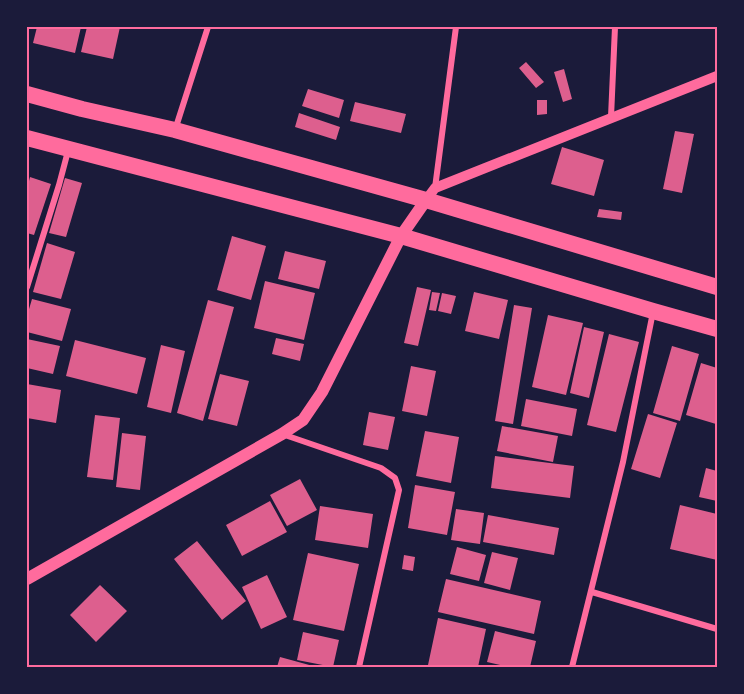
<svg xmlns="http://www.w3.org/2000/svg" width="744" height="694" viewBox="0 0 744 694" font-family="Lora,serif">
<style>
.building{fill:#dd5f8e}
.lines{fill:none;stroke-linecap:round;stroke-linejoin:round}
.minor{stroke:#ff6b9d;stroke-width:6}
.tertiary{stroke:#ff6b9d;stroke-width:10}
.secondary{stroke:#ff6b9d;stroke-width:12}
.trunk{stroke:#ff6b9d;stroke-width:16}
.neatline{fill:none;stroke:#ff6b9d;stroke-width:2}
</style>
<rect width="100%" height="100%" fill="#1b1b3a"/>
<path class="building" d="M37 27H81L75 53 33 43Z
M87 27H120L113 59 81 52Z
M526 62 544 82 536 88 519 68Z
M564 69 572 99 563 102 554 72Z
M308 89 344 100 339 118 302 106Z
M537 100H547V114L537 115Z
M355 102 406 114 401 133 350 121Z
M299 113 340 127 336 140 295 127Z
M675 131 694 134 682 193 663 189Z
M562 147 604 160 594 196 551 184Z
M30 177 51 184 34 235 27 233V189Z
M65 178 82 183 66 237 49 233Z
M599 209 622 212 621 220 597 217Z
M232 236 266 246 251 300 217 290Z
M47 243 75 252 61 299 33 292Z
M285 251 326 261 319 289 278 279Z
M265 281 315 293 304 340 254 328Z
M417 287 431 290 418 346 404 343Z
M432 292 440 293 436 311 429 310Z
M474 292 508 300 499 339 465 331Z
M442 293 456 296 451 314 438 311Z
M32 299 71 309 62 341 27 332V316Z
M208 300 234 307 203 421 177 413Z
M514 305 532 308 513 424 495 421Z
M548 315 583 323 566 395 532 387Z
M584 327 604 332 589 398 570 393Z
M609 334 639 342 616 432 587 425Z
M276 338 304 344 300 361 272 354Z
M27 339 60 346 53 374 27 368Z
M75 340 146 358 137 394 66 376Z
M161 345 185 351 171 413 147 407Z
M672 346 699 354 680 421 653 413Z
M701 363 717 368 716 424 686 415Z
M411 366 436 371 427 416 402 411Z
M220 374 249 381 237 426 208 419Z
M27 384 61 390 56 423 27 418Z
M526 399 577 409 572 436 521 426Z
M369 412 395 417 388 450 363 445Z
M648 414 677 423 660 478 631 469Z
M95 415 120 418 113 480 87 477Z
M502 426 558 436 553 462 497 451Z
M425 431 459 437 451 483 416 476Z
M122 433 146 436 140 490 116 487Z
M495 456 574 466 570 498 491 488Z
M706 468 717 471V501L699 497Z
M300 479 317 510 287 526 270 495Z
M415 485 455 492 447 535 408 528Z
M270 501 287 532 242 556 226 525Z
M680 505 717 514V560L670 549Z
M320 506 373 514 368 548 315 540Z
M456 509 484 513 480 544 451 540Z
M488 515 559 528 554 555 483 542Z
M197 541 246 601 222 620 174 559Z
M457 547 486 555 479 581 450 574Z
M492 552 518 558 510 590 484 583Z
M308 553 359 564 344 631 293 620Z
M404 555 415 557 413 571 402 569Z
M267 575 287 617 261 629 242 587Z
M446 579 541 601 534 634 438 612Z
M100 585 127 611 96 642 70 615Z
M438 618 486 629 478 667 428 665Z
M495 631 536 641 530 667H509L487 662Z
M303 632 339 640 333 667 297 660Z
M280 657 313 666V667H277Z"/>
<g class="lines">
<path class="minor" d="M611 117 615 27
M175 130 208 27
M435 188 456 27
M27 287 59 185 68 151
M282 434 381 468 395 478 399 490 359 667
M592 592 717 629
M572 667 623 462 653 312"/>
<path class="tertiary" d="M426 200 435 188 717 76"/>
<path class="secondary" d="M27 579 282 434 303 420 322 392 401 236 426 200"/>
<path class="trunk" d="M27 94 82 109 175 130 426 200 717 287
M27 138 401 236 653 311 717 329"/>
</g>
<rect width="744" height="694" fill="none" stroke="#1b1b3a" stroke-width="57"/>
<rect x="28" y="28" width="688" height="638" class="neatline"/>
</svg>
